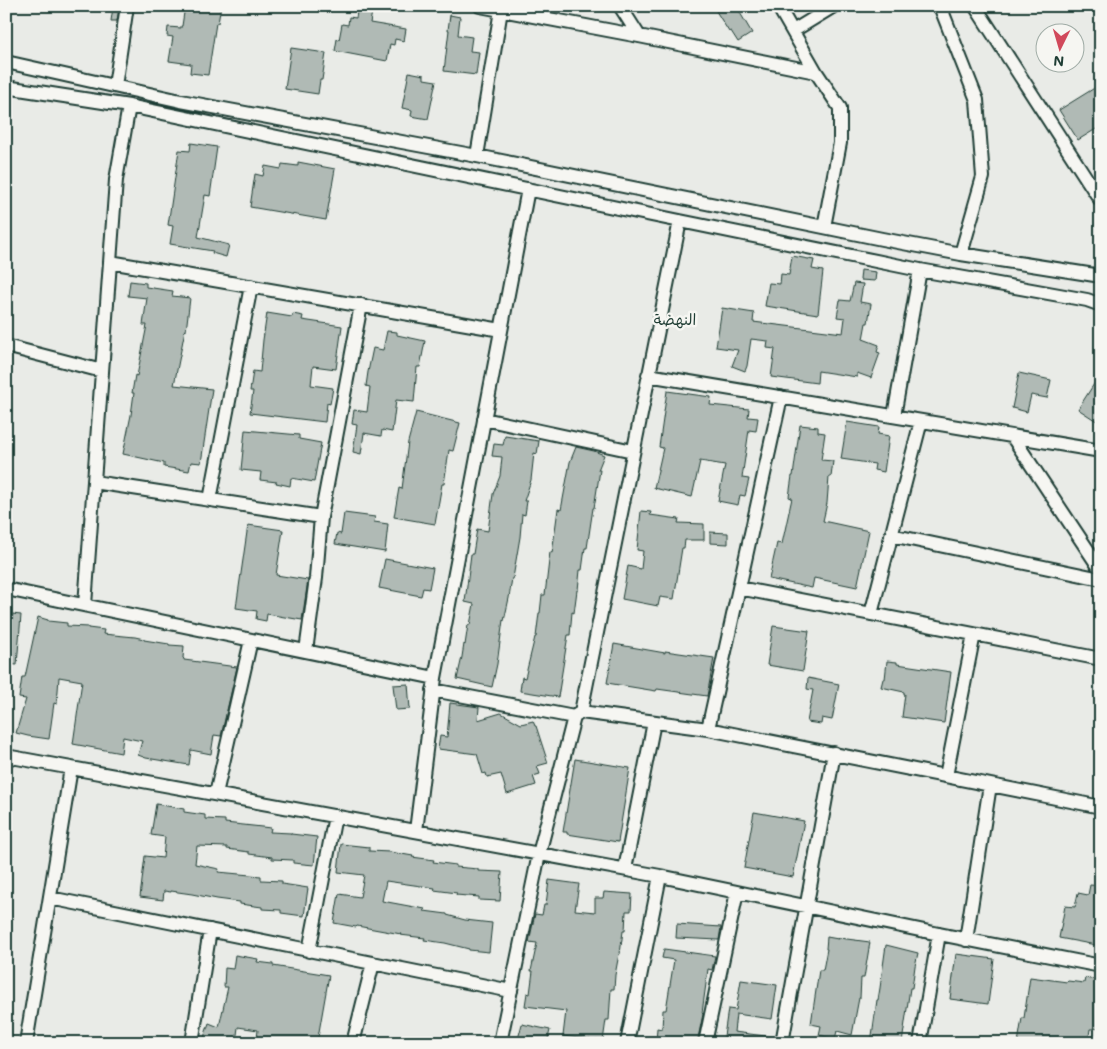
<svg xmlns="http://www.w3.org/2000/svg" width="1107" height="1049" viewBox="0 0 1107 1049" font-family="Mali,'Playpen Sans Arabic',sans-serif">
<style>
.building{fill:#b0bab5;stroke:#1f3d34}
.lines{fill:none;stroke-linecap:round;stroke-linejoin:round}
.minor-casing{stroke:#1f3d34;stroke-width:16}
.minor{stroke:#f6f6f2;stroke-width:12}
.labels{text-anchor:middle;stroke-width:5;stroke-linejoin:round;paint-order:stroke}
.neighbourhood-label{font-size:15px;fill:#1f3d34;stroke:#f6f6f2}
</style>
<rect width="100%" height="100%" fill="#e9ebe7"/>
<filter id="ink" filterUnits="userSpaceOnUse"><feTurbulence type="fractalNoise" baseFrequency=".02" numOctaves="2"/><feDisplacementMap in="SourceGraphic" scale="10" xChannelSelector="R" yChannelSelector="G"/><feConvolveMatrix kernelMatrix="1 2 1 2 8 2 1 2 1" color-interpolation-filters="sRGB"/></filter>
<g filter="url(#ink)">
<path class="building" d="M185 6H221L218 23H216L208 75 190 73 191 64 169 61 173 37 167 36 168 27 181 28V26H182Z
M358 6H373L370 23 406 29 404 41 395 39 394 45 390 44 387 61 335 51 337 39 339 40 342 24 348 25 349 17 356 18Z
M724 6H736L752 33 738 42 731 31 729 32 716 11Z
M113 7 119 8 117 21H111Z
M450 15 460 17 458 35 472 37 470 51 479 52 476 75 444 71 449 30H448Z
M291 48 326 53 322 80H320L318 94 285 89Z
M409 72 424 75V79L436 81 428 119 411 116 412 110 402 108Z
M1101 84V126L1078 140 1059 110Z
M191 143 217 147 210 196 205 195 198 237 229 245 226 257 212 253 213 251 170 244 173 226 168 225 179 150 190 151Z
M298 162 335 169 326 220 250 207 255 174 263 176 265 166 281 169 282 164 298 166Z
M792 256 814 260 812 269 823 271 818 314 765 306 769 283 780 284 781 274 789 275Z
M861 270 876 272 875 281 860 280Z
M130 281 146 283V287L173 291 172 296 190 298 186 331 185 330 174 385 212 389 201 463 191 462 189 471 164 467V463L123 454 131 415 134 393H132L135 375 137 376 147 325H143L147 298 128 296Z
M854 283 863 284 860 302 871 304 868 323H866L863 339 879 345 877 352 880 353 871 378 857 373V377L818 371 817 383 771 377 775 349 767 348 768 341 751 339 747 366 745 371 732 366 738 350 716 347 722 308 754 313 753 322 843 333 845 318 837 317 840 300 850 301Z
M267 313 292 317 293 314 303 316 302 320 342 326 336 369 313 366 311 385 333 388 330 404 327 403 325 422 250 413 253 391H250L253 371 260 372 263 340Z
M387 331 397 332V335L425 341 420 367H417L414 402 396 400 392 432 382 430 381 436 364 433 361 454 353 452 357 425 352 424 354 410 367 412 370 387 366 386 368 372 373 348 383 350Z
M1019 373 1051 380 1047 398 1031 395 1027 412 1012 408Z
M1101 373V424L1078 409Z
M667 391 711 397 710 405 749 409 748 417 758 418 756 431 749 430 742 478 749 479 745 496 740 495 738 505 718 501 725 465 700 461 692 497 654 488 663 448 659 447Z
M416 412 460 423 453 451 449 450 444 484H442L435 524 394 517 399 488 402 489 408 442Z
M847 422 879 427 878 434 889 436 884 472 874 470 875 464 841 459Z
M800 425 818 427V432L825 433 821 460 833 461 831 477H829L827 503 823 521 869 531 857 587 814 578 812 588 769 579 777 543 782 544 792 498 789 497 792 476H793Z
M245 430 299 435V439L321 443 314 482 291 478 290 486 276 483 277 482 260 480 261 472 241 470Z
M505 436 539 441 537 454 534 453 531 480 524 501H527L525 515 522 514 520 537 513 578H512L509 598 504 621 503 620 497 664 492 687 457 679 462 657 464 644 465 645 468 625H470L474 604 465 602 471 554H473L477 529 488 531 493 494 500 476 502 457 492 456 494 444 503 445Z
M576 447 594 451 604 455 598 470H600L594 508H593L587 548H585L582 570H580L578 590H577L574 613 572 612 570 635H568L558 697 520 691 522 677 525 678 535 637H536L539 613H540L542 595H545L550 552 552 553 558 509 561 510 570 462Z
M641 511 651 512 650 515 679 519 678 523 704 524V540H685L684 548H682L674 599 660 597 658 606 622 599 628 566 641 569 643 551 637 550Z
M344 513 375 517 374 522 388 524 385 552 335 544 337 533 341 534Z
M248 525 283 530 276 575 308 580 302 620 267 614 266 621 256 619 257 611 236 608Z
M710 532 728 533V544L710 543Z
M385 559 433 568 429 589 423 588 421 596 379 588Z
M12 614 21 615 17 665 6 664V626L11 627Z
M38 617 48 620V621L67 623V626L88 627V628L104 630 103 634 135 637 144 639V640L169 644V645L184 646 183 658 184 659V660L237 667 221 736 214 735 211 754 191 750 189 765 146 758 138 755 142 741 123 737 121 753 73 744 82 681 59 677 57 704 54 703 49 739 28 736 16 733 26 699 19 698 22 677H25Z
M773 626 809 631 803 671 767 665Z
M614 644 665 653V651L714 658 707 696 657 689 656 691 607 683Z
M887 661 897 662V664L951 672 944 723 902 717 905 694H904V692L881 687 883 679H885Z
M808 678 839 684 832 720 822 718 821 724 807 722 813 690 807 689Z
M408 684 410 709 396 710 393 685Z
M450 703 479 707 478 720 501 713 521 724 533 721 535 726H536L548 763 537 766 540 774 533 776 536 785 507 794 501 774 487 777 486 773 483 774 477 754 438 749 440 736 447 737Z
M575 759 630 768 618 842 567 834V832H563Z
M156 804 184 809V812L205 815V819L225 820V823L271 828 270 832 291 833V834L317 837 314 865 293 863V860L272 859V857L249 854V852L227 849V847L197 846 195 864 219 869 218 872 261 876V880L282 881V884L308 888 304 916 281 913V910L262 909V907L240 904V902L217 899 192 894 171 891V892L164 891 163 900 140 897 145 856 163 858 165 837 151 835Z
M754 812 804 821 793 877 744 868Z
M341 844 369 847V851L390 852 413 856 412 857 434 860 433 862 456 865V867L478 869V871L502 872 500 901 479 900V897L456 895 457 893 434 890 435 888 386 881 382 901 425 909 424 911 447 914V915L465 920 492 923 489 952 469 950V949L445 943 424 940 425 938 400 935 401 934 357 926 356 927 334 923 339 894 360 897 364 875 338 872Z
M549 880 579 884 575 910 595 912V898H603L604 892 632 894 631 911H626L625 931H623L620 954H619L615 975 614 989H611L609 1020H606L603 1041 563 1036 566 1011 525 1006 527 993 530 994 533 971H531L537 943 529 942 535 914 542 915 544 905H546Z
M1090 885 1101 886V923L1096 945 1059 938 1065 906 1075 907 1078 893 1088 895Z
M677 924 721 927 719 940 676 938Z
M827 937 838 939 839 938 870 942 864 978H861L860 998H859L852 1035 837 1031 835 1039 819 1035 821 1026 811 1024 819 970H823L827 949H826Z
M886 945 918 953 915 966 912 988H910L902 1043H871L877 1000H878L880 988Z
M664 949 715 956 712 970 708 969 702 1013 703 1014 697 1043H656L657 1028 662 1029 663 1010H666L674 960 662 958Z
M956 954 994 959 988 1004 950 999Z
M235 955 258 959 257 962 273 964V966L329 975 317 1043H267V1041L257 1038 258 1030 238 1027 236 1043H202L209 1023 219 1027 228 987H224L225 968 233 969Z
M1030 977 1067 982 1068 981 1084 983 1085 978 1101 981V1029L1093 1028V1029H1090L1088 1043H1018L1022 1018H1024Z
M741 980 777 985 772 1019 736 1014 734 1032 773 1037V1043H723L728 1009 736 1010Z
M522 1024 550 1030 547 1043H535L518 1039Z"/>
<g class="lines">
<g class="minor-casing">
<path id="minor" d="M480 6 639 36 816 72
M620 6 639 36
M778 6 816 72 840 108V143L824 227
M940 6 977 100 983 177 961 254
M975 6 1101 201
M793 31 834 6
M6 62 181 101 477 156 882 239 961 254 1101 276
M115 86 127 6
M6 87 129 106 680 221 920 270 1087 300 1101 305
M477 156 501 10
M110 262 501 330
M6 346 102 371
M648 375 1101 451
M894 416 920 270
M484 419 633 451
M1012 436 1101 570
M94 482 321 517
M210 500 251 286
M891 535 1101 579
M739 588 1101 659
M6 589 435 678
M85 605 116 180 129 106
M871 614 921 421
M306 651 316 578 321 517 361 305
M433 690 574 717
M581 712 708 729 1101 807
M708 729 781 397
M6 756 660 876 939 934 1101 966
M946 776 974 634
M216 794 251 640
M416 831 435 678 528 189
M625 869 654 722
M50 898 511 991
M966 940 990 785
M309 951 335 816
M26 1043 71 768
M192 1043 210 930
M353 1043 373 963
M500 1043 539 854 574 717 581 712 680 221
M627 1043 660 876
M705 1043 737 892
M782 1043 834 753
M920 1043 939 934"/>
</g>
<use href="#minor" class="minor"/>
</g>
</g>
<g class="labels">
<g class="neighbourhood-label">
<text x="675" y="325">النهضة</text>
</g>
</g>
<rect width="1107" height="1049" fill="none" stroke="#f6f6f2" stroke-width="25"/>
<rect x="12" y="12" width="1082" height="1024" fill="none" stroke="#1f3d34" stroke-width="2" filter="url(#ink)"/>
<g transform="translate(1060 48) rotate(185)"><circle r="24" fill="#f6f6f2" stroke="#a0aca6"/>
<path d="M0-4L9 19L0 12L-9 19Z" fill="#d1495b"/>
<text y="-8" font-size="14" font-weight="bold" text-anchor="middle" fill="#1f3d34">N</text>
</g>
</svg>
